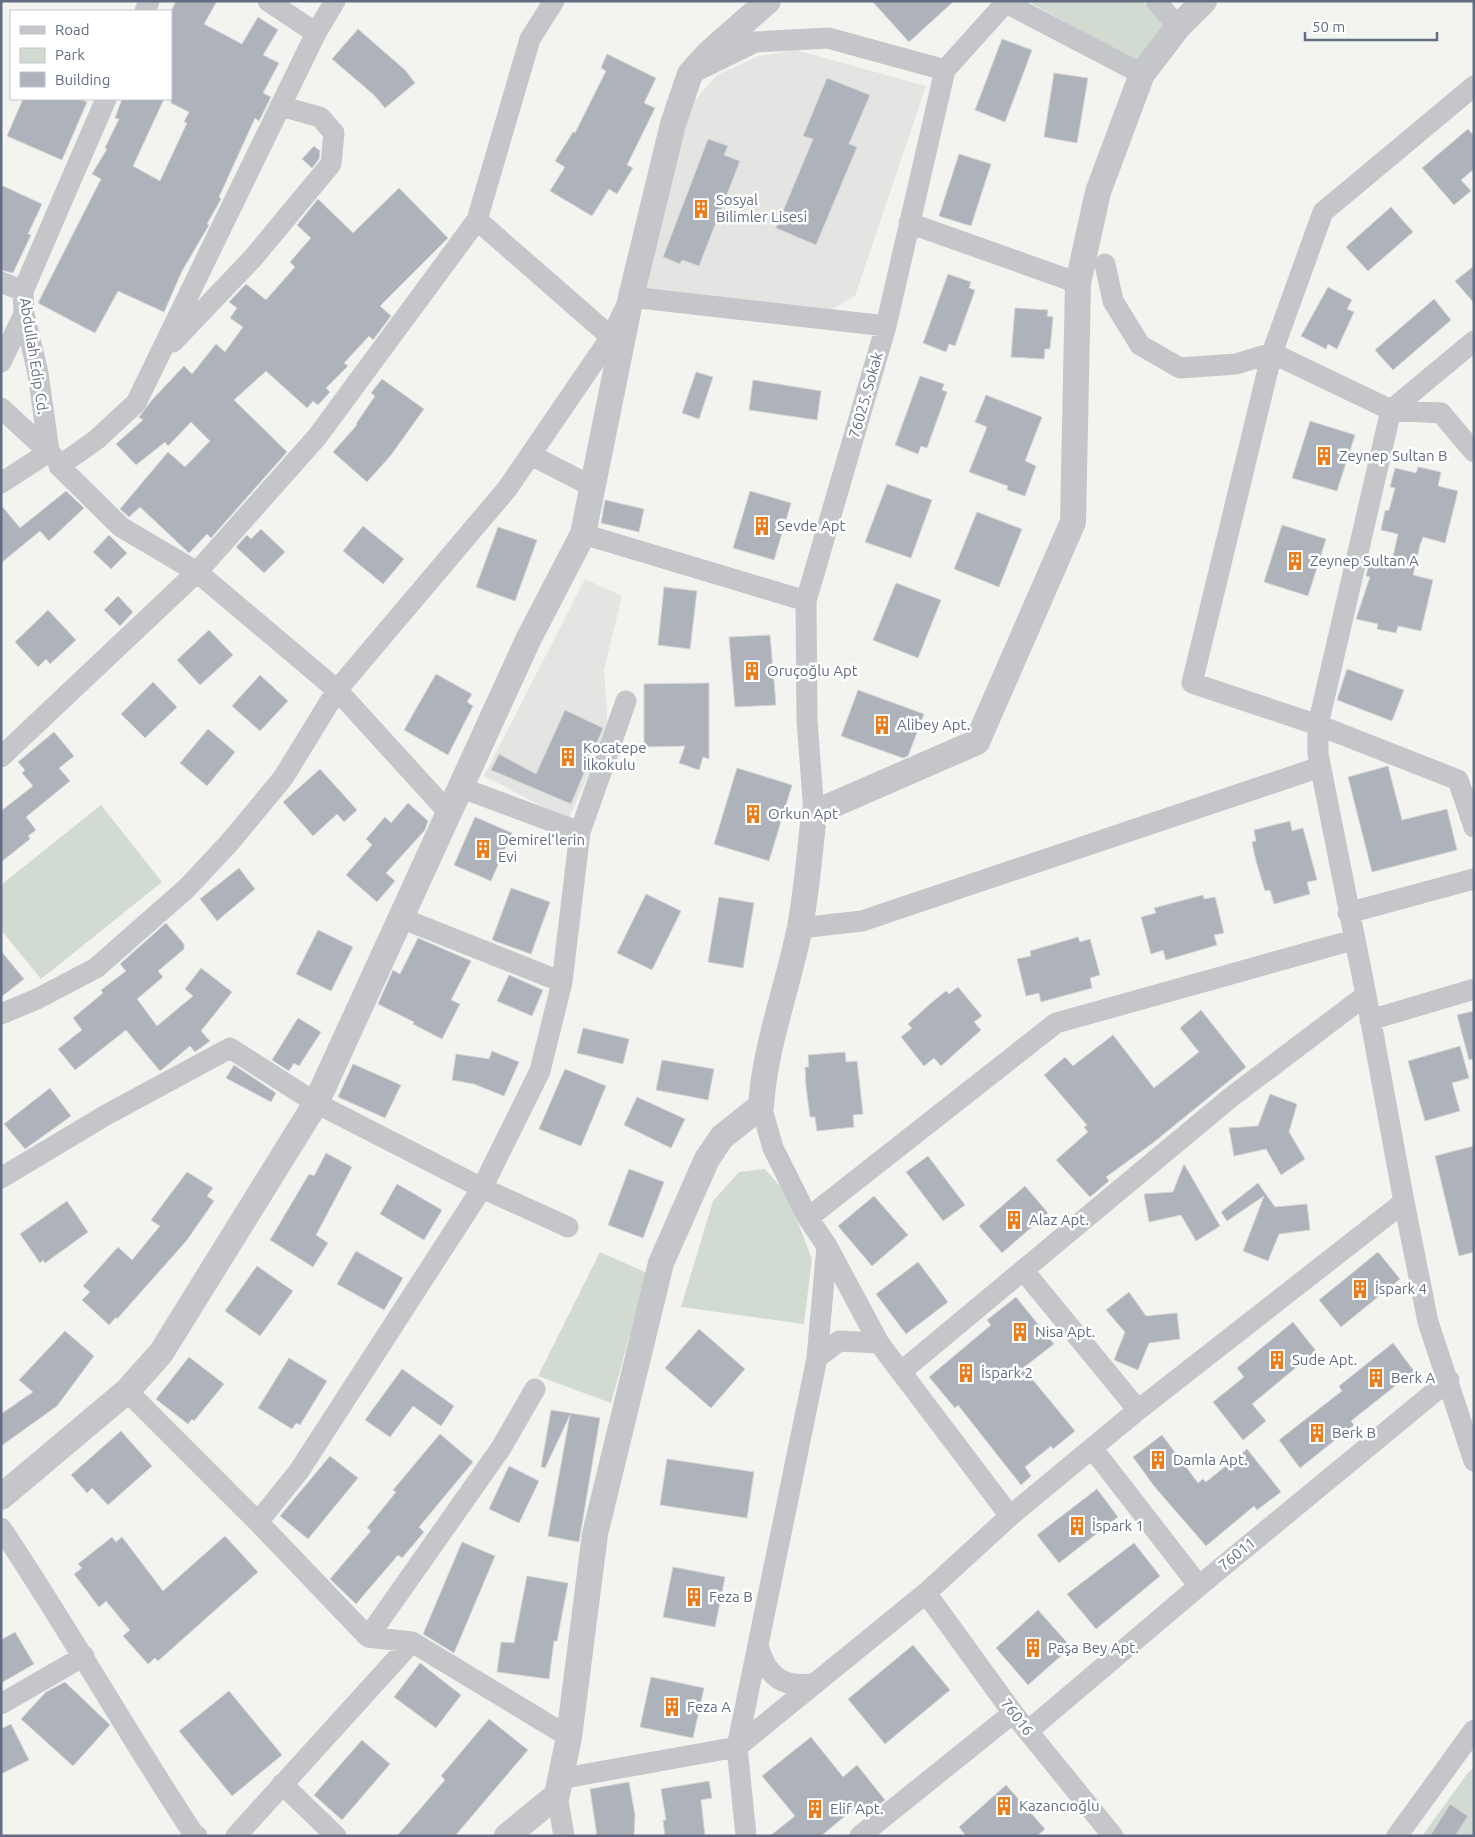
<svg xmlns="http://www.w3.org/2000/svg" width="1475" height="1837" viewBox="0 0 1475 1837" font-family="Ubuntu,sans-serif">
<style>
.built{fill:#e4e5e3}
.green{fill:#d2dbd1}
.building{fill:#aeb2ba;stroke:#d5d5d3}
.lines{fill:none;stroke-linecap:round;stroke-linejoin:round}
.minor{stroke:#c4c6ca;stroke-width:21}
.tertiary{stroke:#c4c6ca;stroke-width:26}
.labels{text-anchor:middle;stroke-width:5;stroke-linejoin:round;paint-order:stroke}
.poi-label{font-size:15px;fill:#626c82;stroke:#fff;text-anchor:start}
.street-label{font-size:15px;fill:#626c82;stroke:#fff}
</style>
<rect width="100%" height="100%" fill="#f3f4f0"/>
<path class="built" d="M796 50 926 86 855 296 829 311 650 293 635 273 680 118 717 75 759 56Z
M585 579 622 596 604 670 608 730 568 820 484 776Z"/>
<path class="green" d="M1027 1H1143L1165 28 1140 63Z
M101 805 162 882 41 979 1 930V885Z
M765 1169 787 1194 812 1259 804 1324 681 1307 713 1201 739 1172Z
M600 1252 647 1273 611 1403 538 1376Z
M1474 1767V1836H1422L1467 1774Z"/>
<path class="building" d="M176 1H217L204 24 242 44 258 17 278 30 263 55 279 63 263 93 271 97 259 121 255 118 219 197 221 199 207 224 209 225 182 271 164 312 118 291 95 333 38 303 101 179 92 174 107 149 105 148 119 119 115 118 122 99H164L133 166 160 181 187 123 184 122 189 112 171 103V11Z
M872 1H954L909 42Z
M358 29 405 70 415 83 385 108 374 95 332 59Z
M1002 39 1032 50 1005 122 975 110Z
M607 54 656 78 644 103 655 108 627 165 633 168 617 194 609 189 592 216 550 191 565 167 555 161 573 132 575 133 606 71 601 68Z
M1054 73 1088 78 1077 143 1044 137Z
M827 78 870 95 849 144 857 147 816 245 776 228 813 139 803 136Z
M23 99H79L87 102 62 160 7 136Z
M1468 129 1474 136V169L1461 180 1471 191 1454 205 1422 168Z
M708 139 728 146 724 155 740 161 699 266 682 260 680 264 663 257Z
M314 146 320 151 319 159 312 168 302 159Z
M959 154 991 164 971 226 939 216Z
M1 185 42 204 28 234 31 235 13 273 1 270Z
M399 188 448 238 380 306 391 316 373 340 369 336 344 363 348 366 326 388 330 392 318 405 313 401 307 408 266 371 234 400 287 452 211 538 207 534 189 553 140 507 129 517 120 509 168 452 185 467 210 441 191 422 168 446 165 442 136 465 116 444 143 420 139 417 152 400 184 366 192 374 216 344 225 352 243 327 230 318 237 308 229 302 246 284 266 300 295 267 290 262 311 238 297 225 318 199 353 233Z
M1391 207 1413 232 1368 271 1346 247Z
M1474 266V303L1455 281Z
M948 274 971 282 969 288 975 290 955 346 949 344 946 352 923 343Z
M1328 287 1352 300 1347 309 1354 312 1337 349 1328 344 1326 349 1301 336Z
M1434 299 1451 320 1393 370 1375 350Z
M1015 308 1048 310 1047 316 1053 317 1050 349H1045L1044 359 1011 357Z
M696 372 713 377 699 419 682 413Z
M920 376 944 384 942 390 947 392 927 448 921 446 918 454 895 445Z
M382 379 424 409 391 455 367 482 333 452 357 425 356 424 375 396 371 393Z
M753 380 821 391 817 420 749 410Z
M986 395 1042 417 1025 461 1036 466 1025 496 1007 490 1008 486 969 472 987 427 975 422Z
M1310 421 1355 435 1337 491 1292 478Z
M1418 467 1441 472 1438 486 1458 491 1445 543 1423 537 1420 545 1413 575 1433 580 1421 631 1398 626 1396 633 1377 629 1378 624 1356 619 1370 577 1366 576 1371 556 1392 561 1398 534 1381 530 1385 511 1389 510 1395 488 1390 487 1395 468 1416 473Z
M887 484 932 500 911 558 865 542Z
M66 491 84 508 49 541 40 531 1 563V505L20 528Z
M750 491 791 503 774 560 733 548Z
M605 500 644 509 639 532 601 523Z
M977 512 1022 529 999 587 954 569Z
M1282 525 1326 539 1308 596 1264 582Z
M363 526 404 559 383 584 343 551Z
M498 527 537 540 515 601 476 587Z
M261 529 285 552 264 573 236 547 247 535 251 539Z
M109 535 127 553 111 569 93 552Z
M896 583 941 600 918 658 873 640Z
M664 587 697 591 690 649 658 645Z
M118 596 133 612 120 626 104 610Z
M48 610 76 640 50 664 46 659 38 667 15 642Z
M209 630 233 655 200 685 177 660Z
M770 635 776 705 735 707 729 637Z
M1347 669 1404 690 1392 721 1337 700Z
M436 674 472 694 467 702 473 706 448 755 404 730Z
M260 675 288 701 260 731 232 706Z
M153 682 177 707 145 738 121 714Z
M709 683V759L703 757 699 770 679 763 685 746 644 747V684Z
M858 690 924 714 908 756 903 758 841 736Z
M565 710 603 728 571 804 491 770 499 754 536 774Z
M208 729 235 752 207 786 180 763Z
M54 732 74 756 59 768 70 781 26 817 36 830 28 836 30 839 1 862V811L33 786 22 773 25 770 18 762Z
M1388 766 1402 820 1447 809 1457 850 1372 872 1348 777Z
M737 768 792 785 769 861 714 844Z
M320 769 357 810 344 822 337 814 313 836 283 802Z
M408 803 428 821 425 830 386 873 395 881 377 902 346 875 372 845 366 839 385 817 391 823Z
M475 817 512 833 491 881 454 865Z
M1290 821 1292 831 1303 828 1317 880 1307 882 1310 894 1274 904 1270 890 1265 891 1256 861 1252 842 1256 841 1254 830Z
M239 868 255 889 217 921 200 899Z
M511 888 550 902 531 954 492 940Z
M646 894 681 911 652 970 617 953Z
M1203 895 1204 899 1215 897 1224 933 1214 935 1217 945 1166 960 1163 950 1151 954 1141 917 1156 913 1154 908Z
M719 897 754 903 743 968 708 962Z
M166 923 184 944V949L158 971 163 977 137 999 157 1026 193 996 185 989 201 968 232 992 201 1031 210 1041 195 1052 190 1046 160 1071 126 1030 75 1070 58 1049 82 1030 73 1018 103 993 101 990 126 971 120 964Z
M318 930 353 947 331 991 296 974Z
M1078 937 1080 942 1090 939 1100 975 1090 978 1092 988 1041 1002 1039 993 1026 996 1017 959 1031 956 1030 951Z
M418 938 471 961 451 1000 460 1004 442 1039 413 1024 414 1022 378 1004 393 970 400 974Z
M1 951 24 979 1 997Z
M509 975 543 990 532 1016 497 1001Z
M958 987 982 1016 974 1022 981 1030 941 1066 934 1058 924 1066 901 1037 912 1028 908 1024 931 1003 946 991 949 994Z
M1201 1010 1246 1067 1154 1142 1106 1177 1109 1181 1090 1197 1056 1160 1088 1132 1084 1127 1087 1125 1044 1075 1065 1057 1073 1066 1113 1035 1154 1088 1199 1052 1180 1028Z
M1474 1011V1059L1469 1060 1457 1015Z
M298 1018 321 1032 299 1066 294 1063 289 1071 272 1060Z
M583 1028 629 1039 623 1064 577 1053Z
M1460 1046 1469 1078 1452 1083 1460 1111 1425 1121 1408 1061Z
M492 1051 519 1062 504 1096 474 1084 452 1080 456 1054 489 1059Z
M845 1052 846 1062 857 1061 863 1114 853 1115 854 1127 817 1131 815 1117H810L806 1086 805 1067H809L808 1055Z
M662 1060 714 1069 708 1100 656 1090Z
M353 1064 401 1085 385 1118 338 1097Z
M234 1065 276 1093 271 1102 226 1078Z
M565 1069 606 1086 581 1146 539 1129Z
M50 1088 71 1116 25 1149 4 1124Z
M1270 1094 1297 1104 1289 1132 1305 1159 1281 1175 1266 1149 1234 1156 1229 1128 1258 1126Z
M637 1097 685 1119 671 1148 624 1125Z
M1474 1146V1252L1459 1256 1435 1156Z
M326 1153 352 1167 316 1235 328 1243 313 1267 270 1240 309 1174 314 1176Z
M928 1156 965 1205 943 1221 906 1172Z
M1184 1164 1220 1226 1196 1241 1181 1215 1149 1222 1144 1194 1173 1192Z
M629 1169 664 1182 643 1238 608 1225Z
M187 1172 213 1188 207 1196 214 1201 187 1240 117 1319 116 1317 109 1325 82 1300 90 1292 83 1286 118 1247 132 1260 160 1226 151 1220Z
M1258 1183 1275 1207 1307 1204 1310 1230 1279 1234 1268 1261 1243 1251 1264 1196 1227 1221 1221 1212Z
M397 1184 442 1210 424 1240 380 1214Z
M1025 1186 1048 1213 1002 1253 979 1226Z
M874 1196 908 1235 872 1266 838 1226Z
M67 1201 88 1232 45 1263 43 1260 40 1263 20 1234Z
M356 1251 403 1278 384 1310 337 1284Z
M1378 1252 1400 1279 1341 1327 1319 1300Z
M918 1262 948 1302 906 1334 876 1294Z
M257 1266 293 1291 260 1336 225 1311Z
M1129 1292 1146 1316 1177 1313 1180 1339 1149 1343 1138 1370 1114 1360 1125 1332 1106 1310Z
M1016 1297 1054 1344 1023 1368 1075 1431 1053 1449 1051 1446 1025 1467 1031 1476 1021 1485 958 1405 955 1408 929 1377 991 1325 987 1320Z
M1293 1322 1316 1351 1252 1404 1266 1421 1243 1440 1213 1402 1244 1377 1237 1368Z
M699 1329 745 1369 711 1408 665 1368Z
M65 1331 94 1356 57 1406 1 1446V1414L33 1392 19 1380Z
M1393 1343 1414 1371 1351 1421 1354 1425 1300 1468 1279 1440 1342 1391 1339 1386Z
M189 1357 224 1384 194 1421 192 1419 188 1424 156 1399Z
M289 1358 327 1381 300 1425 296 1423 292 1429 258 1408Z
M402 1369 454 1406 441 1426 413 1406 390 1437 365 1420Z
M551 1410 600 1418 579 1542 548 1536 570 1415 545 1468 541 1467Z
M121 1431 152 1466 108 1505 92 1488 87 1493 71 1475Z
M440 1434 473 1462 419 1527 424 1532 402 1558 398 1555 356 1604 330 1579 371 1531 367 1528 396 1492 393 1490Z
M1162 1435 1198 1483 1203 1479 1206 1482 1247 1449 1281 1492 1257 1510 1254 1506 1206 1546 1154 1486 1133 1457Z
M330 1456 358 1478 308 1539 280 1516Z
M667 1459 754 1472 747 1518 660 1505Z
M509 1466 539 1481 519 1523 489 1509Z
M1097 1489 1118 1517 1059 1563 1037 1535Z
M225 1536 258 1572 158 1661 155 1658 148 1664 123 1636 130 1630 106 1601 99 1607 74 1574 82 1568 78 1564 112 1537 116 1542 122 1537 163 1591Z
M462 1542 495 1556 454 1653 423 1634Z
M1134 1543 1160 1576 1096 1629 1067 1594Z
M673 1567 725 1577 715 1627 663 1617Z
M527 1576 568 1583 557 1641H554L549 1679 497 1672 501 1642 514 1643Z
M1038 1610 1071 1647 1028 1685 996 1648Z
M15 1632 34 1664 1 1683V1640Z
M913 1645 950 1690 885 1744 848 1699Z
M420 1663 461 1695 436 1728 394 1697Z
M651 1677 704 1688 693 1738 640 1727Z
M65 1682 110 1725 73 1766 21 1719 46 1692Z
M229 1691 282 1755 232 1796 179 1731Z
M489 1719 528 1750 455 1836H397L445 1780 441 1776Z
M11 1724 29 1760 1 1774V1729Z
M811 1737 843 1777 857 1765 885 1800 864 1816 856 1807 821 1836H770L795 1816 762 1776Z
M362 1740 390 1764 342 1820 314 1795Z
M709 1781 712 1798 701 1800 705 1836H665L663 1820H666L661 1789Z
M629 1782 635 1815 634 1836H597L590 1789Z
M1006 1785 1045 1829 1037 1836H966L959 1827Z
M1450 1804 1468 1816 1455 1836H1430Z"/>
<g class="lines">
<path class="minor" d="M268 1 316 33
M335 1 316 33 136 403 96 440 59 466 121 527 197 572 337 690 450 814
M1156 1 1178 27
M1006 3 1142 74
M145 11 149 1
M698 70 755 42 828 38 945 70
M1474 86 1323 212 1272 353 1192 683 1318 725 1458 780 1474 827
M477 220 611 337
M909 223 1078 283
M1105 264 1113 301 1140 345 1180 368 1236 364 1272 353 1391 410 1441 413 1474 452
M1 282 23 291
M173 342 253 258 331 164 334 133 320 117 280 106
M1 362 24 314
M1 408 52 455
M531 455 593 487
M1 483 49 452 38 373 24 314 23 291 106 99
M583 534 806 601
M1 757 197 572 317 437 477 220 530 39 554 1
M462 788 580 832
M814 813 807 720 806 601 886 326 945 70 1007 1
M1348 913 1474 879
M401 918 562 982
M800 928 862 921 1320 767
M1366 995 1318 754V725L1391 410 1474 341
M1 1014 37 999 96 968 187 888 230 842 283 778 337 690 507 489 611 337 631 297 886 326
M1370 1020 1474 989
M1 1178 106 1115 230 1048 316 1103 482 1188 299 1471 258 1522 127 1391
M808 1218 1056 1023 1353 940
M568 1227 482 1188 540 1071 562 982 580 832 626 701
M827 1246 879 1343 1010 1516
M1023 1270 1138 1410
M817 1358 839 1341 879 1343
M902 1371 1230 1098 1366 995 1404 1202 1428 1322 1474 1461
M1092 1448 1199 1586
M258 1522 368 1637 412 1642 569 1737
M1 1528C68 1628 127 1733 193 1833L197 1836
M926 1593 1013 1713 1113 1836
M368 1637 501 1448 535 1389
M758 1646C767 1677 783 1689 816 1683
M1 1704 84 1656
M1028 1731 1199 1586 1449 1380
M559 1779 737 1747 926 1593 1010 1516 1138 1410 1404 1202
M282 1784 336 1836
M557 1795 564 1836
M236 1836 412 1642
M746 1836 737 1747 817 1358 827 1246 808 1218 773 1148 761 1106
M860 1836 1013 1713
M1397 1836 1474 1730"/>
<path class="tertiary" d="M1 1497 127 1391 161 1353 316 1103 528 640 583 534 631 297 673 124 690 74 709 53 768 1
M507 1836 557 1795 569 1737 595 1534 661 1263 707 1159 722 1137 761 1106C765 1045 788 987 800 927 807 889 810 851 814 813L977 742 1073 522 1078 283 1098 192 1142 74 1178 27 1204 1"/>
</g>
<defs>
<g id="building-bare" transform="scale(1.5)"><path d="M-4-6H4V6H1V3H-1V6H-4ZM-2.5-4.3h1.7v1.8h-1.7ZM.8-4.3h1.7v1.8H.8ZM-2.5-1h1.7V.8h-1.7ZM.8-1h1.7V.8H.8Z" fill="#e97d1b" stroke="#fff" stroke-width="2.5" paint-order="stroke"/></g>
</defs>
<g fill-rule="evenodd">
<use href="#building-bare" x="701" y="209"/>
<use href="#building-bare" x="1324" y="456"/>
<use href="#building-bare" x="762" y="526"/>
<use href="#building-bare" x="1295" y="561"/>
<use href="#building-bare" x="752" y="671"/>
<use href="#building-bare" x="882" y="725"/>
<use href="#building-bare" x="568" y="757"/>
<use href="#building-bare" x="753" y="814"/>
<use href="#building-bare" x="483" y="849"/>
<use href="#building-bare" x="1014" y="1220"/>
<use href="#building-bare" x="1360" y="1289"/>
<use href="#building-bare" x="1020" y="1332"/>
<use href="#building-bare" x="1277" y="1360"/>
<use href="#building-bare" x="966" y="1373"/>
<use href="#building-bare" x="1376" y="1378"/>
<use href="#building-bare" x="1317" y="1433"/>
<use href="#building-bare" x="1158" y="1460"/>
<use href="#building-bare" x="1077" y="1526"/>
<use href="#building-bare" x="694" y="1597"/>
<use href="#building-bare" x="1033" y="1648"/>
<use href="#building-bare" x="672" y="1707"/>
<use href="#building-bare" x="1004" y="1806"/>
<use href="#building-bare" x="815" y="1809"/>
</g>
<g class="labels">
<g class="poi-label">
<text x="716" y="205">Sosyal<tspan x="716" dy="17">Bilimler Lisesi</tspan></text>
<text x="1339" y="461">Zeynep Sultan B</text>
<text x="777" y="531">Sevde Apt</text>
<text x="1310" y="566">Zeynep Sultan A</text>
<text x="767" y="676">Oruçoğlu Apt</text>
<text x="897" y="730">Alibey Apt.</text>
<text x="583" y="753">Kocatepe<tspan x="583" dy="17">İlkokulu</tspan></text>
<text x="768" y="819">Orkun Apt</text>
<text x="498" y="845">Demirel'lerin<tspan x="498" dy="17">Evi</tspan></text>
<text x="1029" y="1225">Alaz Apt.</text>
<text x="1375" y="1294">İspark 4</text>
<text x="1035" y="1337">Nisa Apt.</text>
<text x="1292" y="1365">Sude Apt.</text>
<text x="981" y="1378">İspark 2</text>
<text x="1391" y="1383">Berk A</text>
<text x="1332" y="1438">Berk B</text>
<text x="1173" y="1465">Damla Apt.</text>
<text x="1092" y="1531">İspark 1</text>
<text x="709" y="1602">Feza B</text>
<text x="1048" y="1653">Paşa Bey Apt.</text>
<text x="687" y="1712">Feza A</text>
<text x="1019" y="1811">Kazancıoğlu</text>
<text x="830" y="1814">Elif Apt.</text>
</g>
<g class="street-label">
<text transform="translate(34 356) rotate(81)" y="5">Abdullah Edip Cd.</text>
<text transform="translate(866 395) rotate(-74)" y="5">76025. Sokak</text>
<text transform="translate(1237 1554) rotate(-39)" y="5">76011</text>
<text transform="translate(1017 1717) rotate(52)" y="5">76016</text>
</g>
</g>
<rect width="1475" height="1837" fill="none" stroke="#626c82" stroke-width="5"/>
<rect x="10" y="10" width="162" height="90" fill="#ffffff" stroke="#c0c4cd"/>
<rect x="20" y="26" width="25" height="8" fill="#c4c6ca" stroke="#c0c4cd"/>
<text x="55" y="35" font-size="15" fill="#626c82">Road</text>
<rect x="20" y="48" width="25" height="15" fill="#d2dbd1" stroke="#c0c4cd"/>
<text x="55" y="60" font-size="15" fill="#626c82">Park</text>
<rect x="20" y="72" width="25" height="15" fill="#aeb2ba" stroke="#c0c4cd"/>
<text x="55" y="85" font-size="15" fill="#626c82">Building</text>
<path d="M1305 32v8h132v-8" fill="none" stroke="#626c82" stroke-width="2.5"/>
<text x="1312" y="32" font-size="15" fill="#626c82" stroke="#ffffff" stroke-width="4" paint-order="stroke">50 m</text>
</svg>
